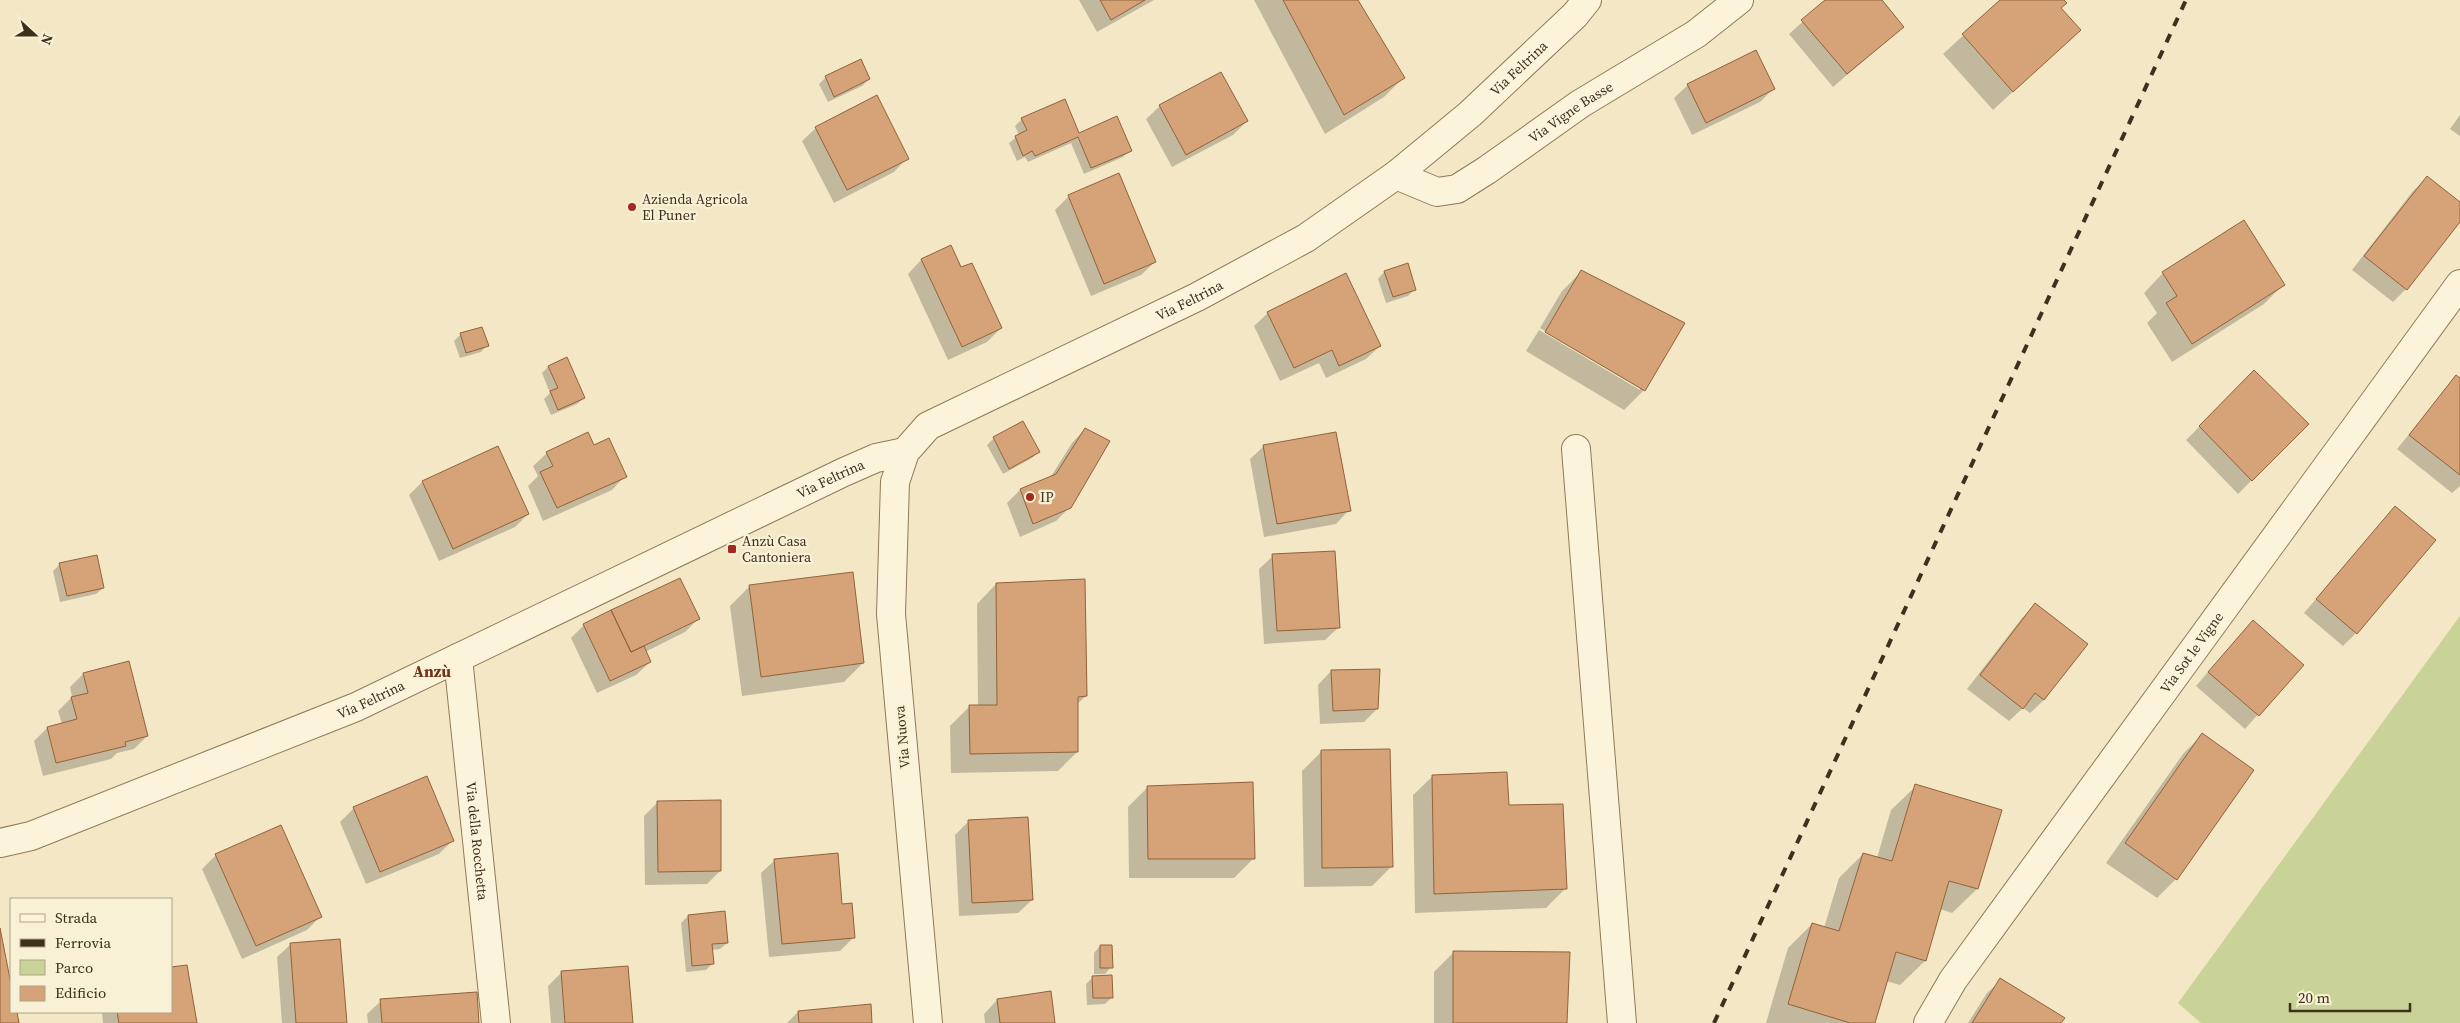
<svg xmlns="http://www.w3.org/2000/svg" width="2460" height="1023" viewBox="0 0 2460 1023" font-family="'Source Serif 4',serif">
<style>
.green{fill:#c9d397}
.shadow{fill:#0003}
.building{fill:#d5a377;stroke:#92623b}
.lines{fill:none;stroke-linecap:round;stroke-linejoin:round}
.minor-casing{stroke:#907958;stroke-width:30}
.minor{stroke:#fcf4da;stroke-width:28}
.rail{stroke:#3f301e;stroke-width:4;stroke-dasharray:9 9;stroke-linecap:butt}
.poi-dot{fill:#a62722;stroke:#f9f1d6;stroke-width:2}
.labels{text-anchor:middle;stroke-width:4.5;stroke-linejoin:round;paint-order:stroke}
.street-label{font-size:14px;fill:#3f301e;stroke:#f9f1d6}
.poi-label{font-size:14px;fill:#3f301e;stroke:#f9f1d6;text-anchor:start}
.quarter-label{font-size:16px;font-weight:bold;fill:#702f18;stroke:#f9f1d6}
</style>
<rect width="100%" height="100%" fill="#f3e7c5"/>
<path class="green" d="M2460 616V1023H2201L2178 1003Z"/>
<path class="shadow" d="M1079 0H1154L1097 32Z
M1254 0H1356L1404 77 1384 97 1325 134Z
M1827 0H1880L1903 27 1833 87 1789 34Z
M2002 0H2063L2060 8 2080 30 1993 110 1943 54Z
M826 77 869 79 862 86 828 102 819 84Z
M1688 85 1773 89 1760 102 1692 135 1674 98Z
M1160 106 1247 121 1233 135 1172 167 1146 119Z
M2460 115V136L2450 129Z
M1022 119 1079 135 1130 150 1123 157 1084 174 1071 143 1028 162 1025 157 1017 161 1009 143 1019 135 1015 126Z
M816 128 907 158 894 172 834 203 802 141Z
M2427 178 2460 204V220L2406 289 2393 302 2352 270 2413 191Z
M1069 196 1155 262 1141 275 1091 296 1055 210Z
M951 246 961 268 1001 328 987 342 948 360 908 274 921 260Z
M1384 272 1415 289 1408 296 1386 303 1378 279Z
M1581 272 1683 323 1644 390 1624 410 1526 351 1539 330 1640 390V387L1540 328 1562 291Z
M2163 273 2284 284 2264 304 2172 362 2147 323 2157 313 2144 293Z
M1268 313 1380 346 1366 359 1326 378 1319 363 1280 381 1254 326Z
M461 334 487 345 481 352 460 358 454 341Z
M567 359 584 398 577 404 551 415 544 399 550 393 542 373 548 367Z
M2254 372 2307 424 2238 494 2186 440Z
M2456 377 2460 380V486L2452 493 2397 449Z
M1023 423 1039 452 1032 458 1003 474 987 445 994 438Z
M1085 429 1070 507 1056 521 1020 537 1007 503 1020 490 1050 478 1072 443Z
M1264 446 1349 510 1336 524 1264 537 1250 459Z
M498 447 528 514 515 527 439 561 409 495 422 482Z
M593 447 625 476 612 490 543 521 528 486 538 476 533 466 547 453Z
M2395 507 2356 633 2343 646 2304 613Z
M1273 556 1339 627 1325 640 1264 644 1259 569Z
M60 564 103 588 96 594 60 602 53 571Z
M996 584 1086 696 1076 705 1077 752 1058 771 951 773 950 726 969 707 978 706 977 604Z
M749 587 863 663 844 682 742 696 730 606Z
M2035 605 2086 645 2044 700 2030 713 2023 708 2009 721 1967 689 2022 618Z
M698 619 685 632 645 652 650 662 636 675 597 693 571 638 584 625Z
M2240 635 2302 665 2245 729 2196 686Z
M1331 671 1377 709 1364 722 1320 724 1318 685Z
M83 674 147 736 134 749 117 753 111 759 43 776 34 741 47 728 62 724 58 711 72 697 70 687Z
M2202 735 2176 879 2157 898 2106 863 2183 754Z
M1322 751 1392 866 1372 886 1304 887 1302 771Z
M1433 776 1566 888 1546 908 1415 913 1413 795Z
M1916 786 1977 889 1952 913 1940 909 1925 961 1900 985 1886 981 1874 1023H1766L1788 948 1812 924 1824 928 1839 878 1863 854 1877 858 1891 810Z
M1148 787 1253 859 1234 878H1129L1128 807Z
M658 802 720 871 707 884 645 885 644 816Z
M354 808 453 840 439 854 366 884 340 822Z
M968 822 1032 900 1018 913 959 916 955 835Z
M216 855 320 917 307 930 242 959 202 869Z
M775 860 854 937 840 951 769 957 761 873Z
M688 916 727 943 720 949 711 950 713 963 706 970 686 972 681 923Z
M291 944 346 1023H282L277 957Z
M1100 946 1111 967 1105 974H1094V953Z
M1454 952 1565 1023H1434V972Z
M562 972 632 1023H551L548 986Z
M1093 977 1111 998 1105 1004 1087 1005 1086 984Z
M2001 980 2060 1023H1968L1987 993Z
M997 1000 1054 1023H985L984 1014Z
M381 1001 478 1023H368L367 1014Z
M102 1012H171L196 1023H103Z
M798 1012 871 1023H787Z"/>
<path class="building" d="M1100 0H1145L1111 20Z
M1283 0H1358L1405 78 1344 115Z
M1825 0H1882L1904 27 1847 74 1801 20Z
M2000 0H2064L2067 3 2061 8 2081 30 2013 92 1962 34Z
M1756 50 1775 89 1706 123 1687 84Z
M861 59 870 79 834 97 825 76Z
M1221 72 1248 121 1186 155 1159 105Z
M877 95 909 159 847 190 815 127Z
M1065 99 1079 133 1117 116 1132 151 1091 168 1078 137 1035 156 1032 151 1023 156 1015 136 1027 130 1021 118Z
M1119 173 1156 262 1104 284 1068 195Z
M2427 176 2460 202V222L2407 290 2364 256Z
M2244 220 2285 285 2192 344 2166 303 2177 296 2162 272Z
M951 245 961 267 972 263 1002 328 962 347 921 259Z
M1408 263 1416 290 1393 297 1384 271Z
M1581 270 1685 323 1645 391 1545 332Z
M1346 273 1381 346 1339 366 1332 350 1294 368 1267 312Z
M482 327 489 346 466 353 460 333Z
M567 357 585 398 558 410 550 391 558 388 548 366Z
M2254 370 2309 424 2252 481 2199 426Z
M2456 375 2460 378V475L2409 435Z
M1023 421 1040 452 1009 469 993 437Z
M1085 428 1110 441 1071 508 1033 524 1020 489 1056 474Z
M588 432 594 445 609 438 627 477 557 508 540 472 553 466 546 452Z
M1336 432 1351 511 1277 524 1263 445Z
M498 446 529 514 453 549 422 481Z
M2395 506 2436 540 2357 634 2316 599Z
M1335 551 1340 628 1277 631 1272 554Z
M97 555 104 588 67 596 59 563Z
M853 572 864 663 761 677 749 585Z
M680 578 700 619 631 652 611 610Z
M1085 579 1087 696 1078 697V752L970 754 969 705H997L996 583Z
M2035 603 2088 644 2044 700 2035 693 2023 709 1980 675Z
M611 610 631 652 644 646 651 662 610 681 583 624Z
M2253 620 2304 665 2259 716 2208 672Z
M129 661 148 736 125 742 126 746 56 763 47 727 77 719 71 697 88 693 83 673Z
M1380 669 1378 709 1333 711 1331 670Z
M2202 733 2254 770 2177 880 2125 843Z
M1390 749 1393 867 1322 868 1321 750Z
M1507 772 1509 805 1563 804 1567 889 1434 894 1432 775Z
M427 776 454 841 380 872 353 807Z
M1253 782 1255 859H1148L1147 786Z
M1915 784 2002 810 1978 889 1949 881 1926 961 1896 952 1875 1023H1850L1788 1004 1812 923 1839 931 1863 853 1892 861Z
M721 800V871L658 872 657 801Z
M1028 817 1033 900 972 903 968 820Z
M281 825 322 917 256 946 215 854Z
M838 853 842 904 852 903 855 938 782 944 774 859Z
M725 911 728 943 712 944 714 964 692 966 688 915Z
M0 928 11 984V1012H17L19 1023H0Z
M340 939 347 1023H296L290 943Z
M1100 945H1112L1113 968H1100Z
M1453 951 1570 952 1567 1023H1453Z
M187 965 197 1023H119L117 1012H171V967Z
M628 966 633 1023H565L561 971Z
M1112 975 1113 998H1093L1092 976Z
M2000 978 2065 1018 2061 1023H1972Z
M1051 991 1055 1023H1000L997 999Z
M477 992 479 1023H382L380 999Z
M871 1004 872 1023H799L798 1011Z"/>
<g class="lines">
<g class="minor-casing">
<g id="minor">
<path id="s1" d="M1396 175 1437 192 1457 189 1487 170 1580 104 1696 34 1739 0"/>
<path d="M1576 449 1622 1023"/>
<path id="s2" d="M458 658 496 1023"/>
<path id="s3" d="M0 843 31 836 356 707 844 472 876 458 905 452"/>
<path id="s4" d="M928 1023 891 614 895 482 905 452 928 426 1197 297 1306 238 1396 175 1470 114 1575 15 1587 0"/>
<path id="s5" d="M1928 1023 1953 980 2460 284"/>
</g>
</g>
<use href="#minor" class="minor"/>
<path class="rail" d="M1714 1023 2186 0"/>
</g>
<g class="poi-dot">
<circle cx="632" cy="207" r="5"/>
<circle cx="1030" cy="497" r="5"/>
<rect x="727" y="544" width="10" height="10" rx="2.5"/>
</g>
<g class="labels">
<g class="street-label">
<text dy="5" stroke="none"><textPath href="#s4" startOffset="1304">Via Feltrina</textPath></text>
<text dy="5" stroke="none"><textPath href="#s1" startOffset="202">Via Vigne Basse</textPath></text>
<text dy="5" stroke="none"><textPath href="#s4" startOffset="899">Via Feltrina</textPath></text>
<text dy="5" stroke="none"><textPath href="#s3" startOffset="908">Via Feltrina</textPath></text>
<text dy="5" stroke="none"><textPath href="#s5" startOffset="455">Via Sot le Vigne</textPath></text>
<text dy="5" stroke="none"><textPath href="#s3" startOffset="398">Via Feltrina</textPath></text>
<text transform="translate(902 737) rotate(-95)" y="5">Via Nuova</text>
<text dy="5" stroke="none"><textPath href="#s2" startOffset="184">Via della Rocchetta</textPath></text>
</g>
<g class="poi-label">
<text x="642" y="204">Azienda Agricola<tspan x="642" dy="16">El Puner</tspan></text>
<text x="1040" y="502">IP</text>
<text x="742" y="546">Anzù Casa<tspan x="742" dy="16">Cantoniera</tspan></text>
</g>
<g class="quarter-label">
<text x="432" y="677">Anzù</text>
</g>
</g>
<rect x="10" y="898" width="162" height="115" fill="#f9f1d6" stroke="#afa48c"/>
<rect x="20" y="914" width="25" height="8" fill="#fcf4da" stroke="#afa48c"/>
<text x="55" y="923" font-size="15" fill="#3f301e">Strada</text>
<rect x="20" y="939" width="25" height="8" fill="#3f301e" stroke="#afa48c"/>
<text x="55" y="948" font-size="15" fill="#3f301e">Ferrovia</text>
<rect x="20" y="960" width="25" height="15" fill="#c9d397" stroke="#afa48c"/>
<text x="55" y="973" font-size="15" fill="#3f301e">Parco</text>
<rect x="20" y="986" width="25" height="15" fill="#d5a377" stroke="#afa48c"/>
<text x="55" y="998" font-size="15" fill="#3f301e">Edificio</text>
<g transform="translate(35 35) rotate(111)" stroke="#f9f1d6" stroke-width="4" paint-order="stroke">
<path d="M0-4L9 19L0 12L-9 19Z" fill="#3f301e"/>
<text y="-8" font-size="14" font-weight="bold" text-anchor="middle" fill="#3f301e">N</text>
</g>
<path d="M2290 1003v8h120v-8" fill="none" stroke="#3f301e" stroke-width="2.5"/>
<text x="2298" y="1003" font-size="15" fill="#3f301e" stroke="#f9f1d6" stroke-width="4" paint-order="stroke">20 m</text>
</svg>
